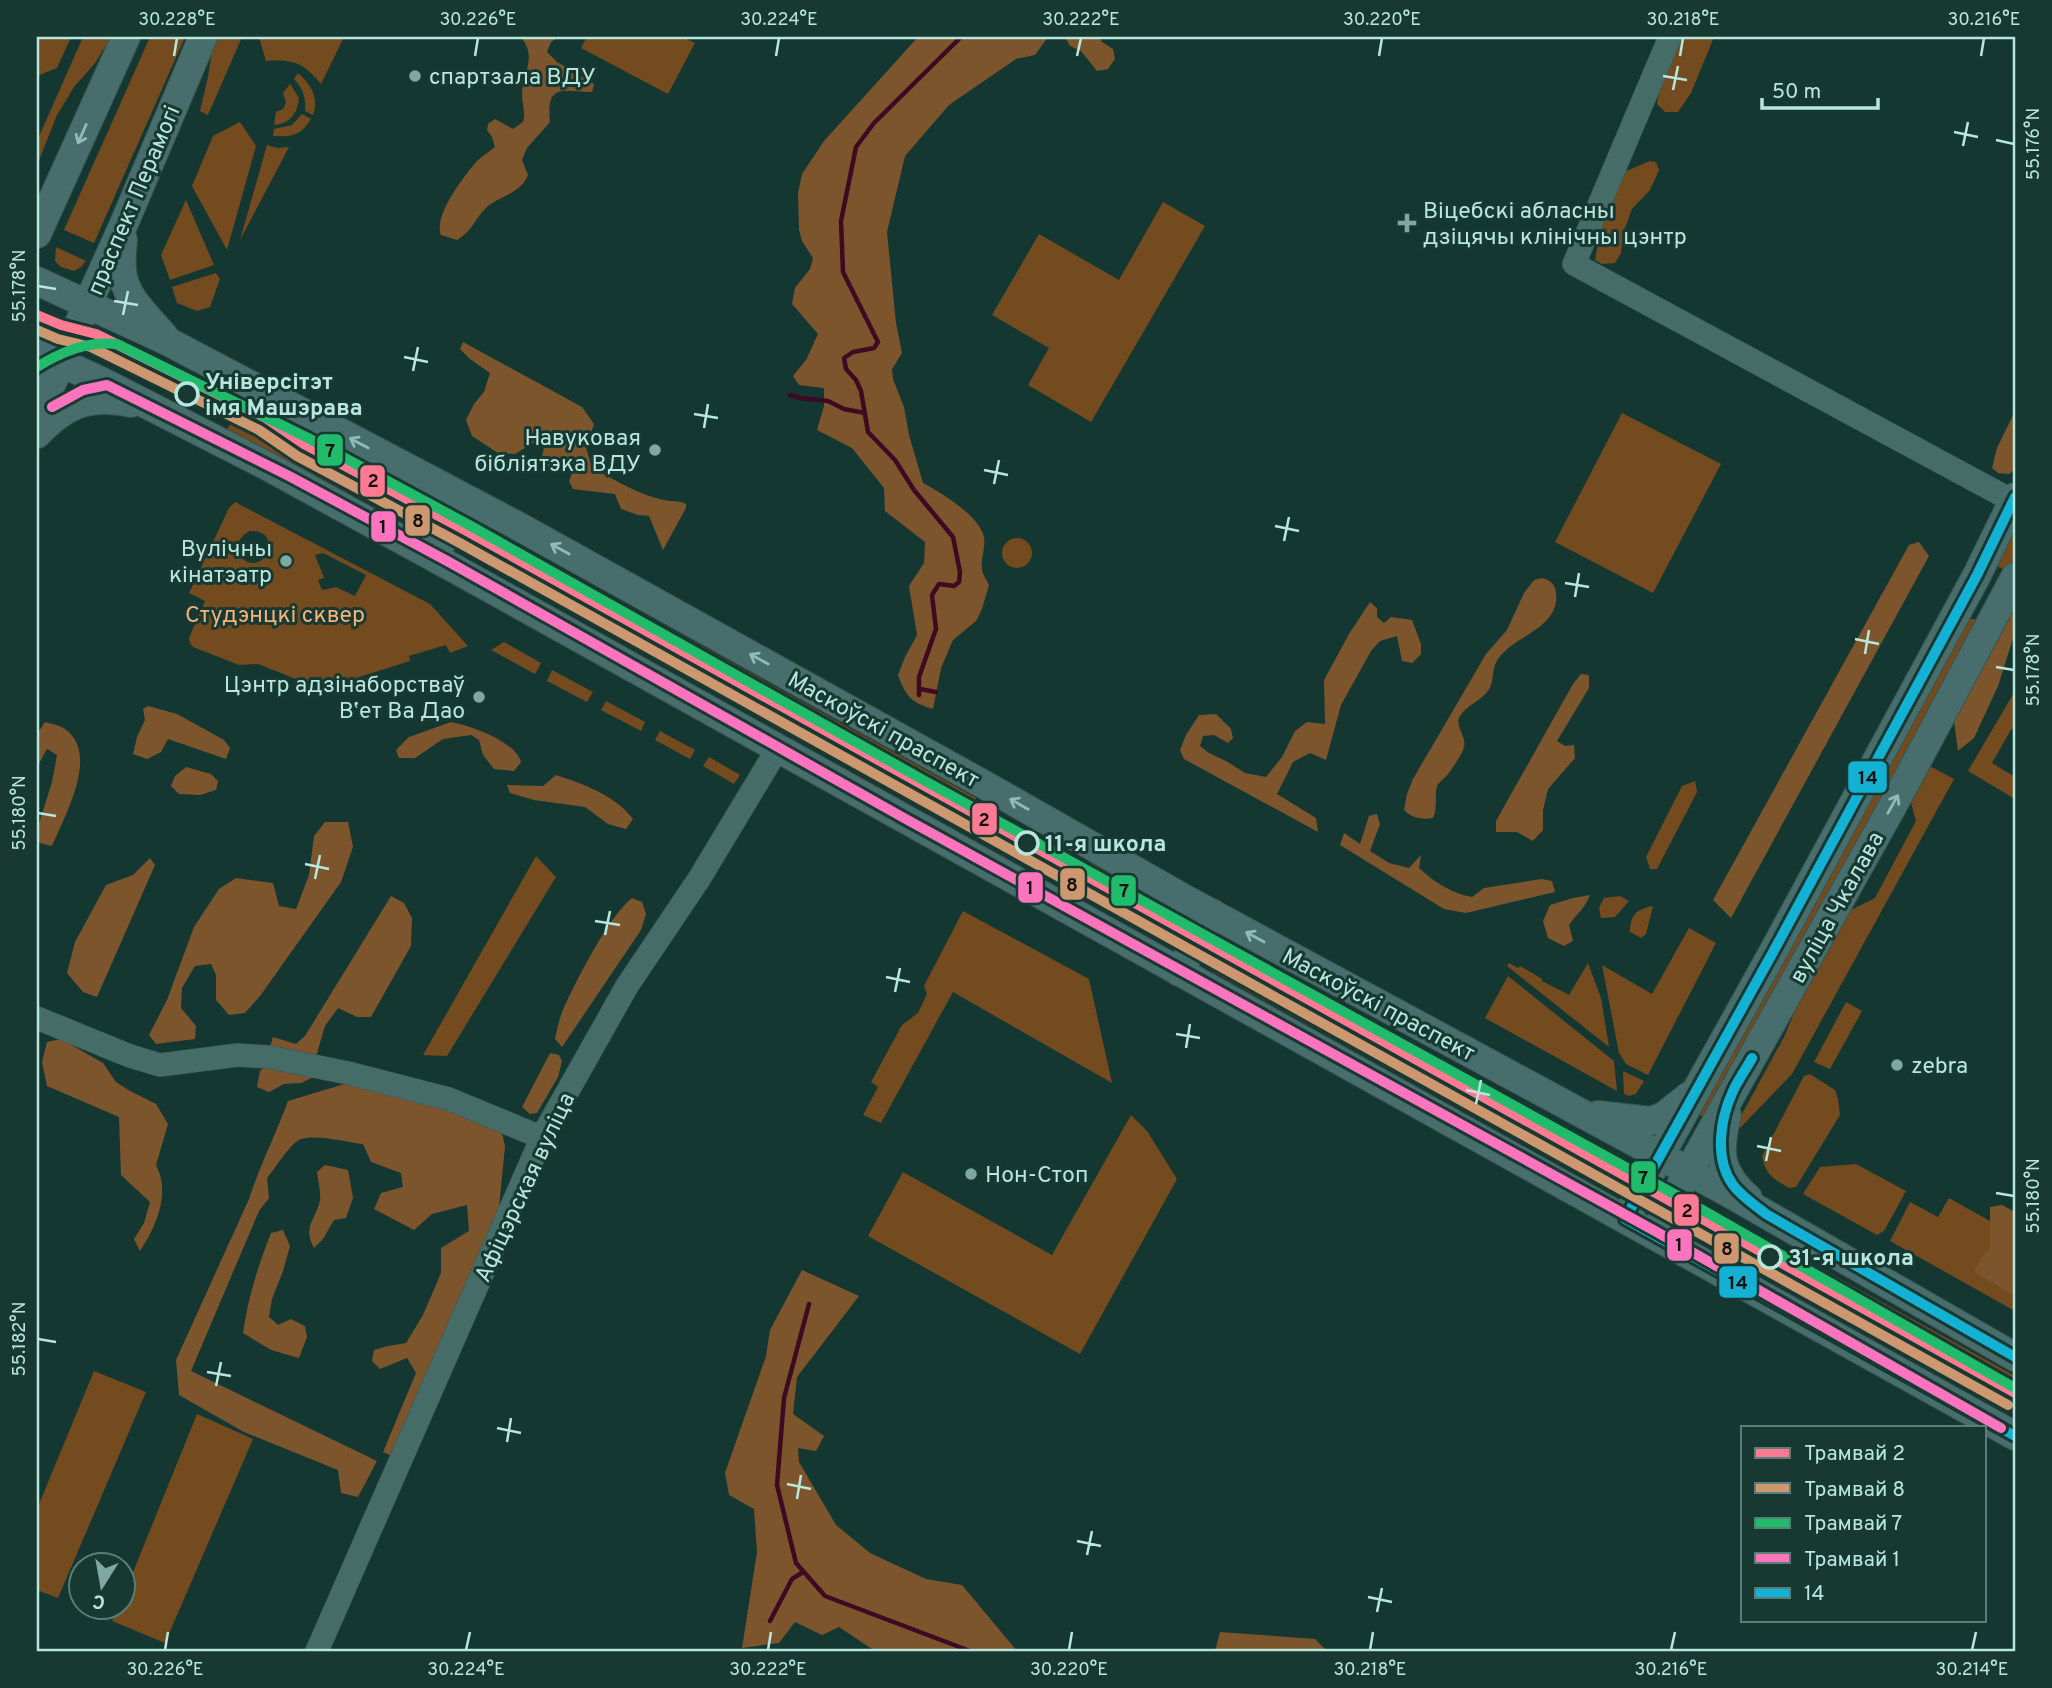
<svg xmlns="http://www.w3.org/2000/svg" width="2052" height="1688" viewBox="0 0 2052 1688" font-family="Overpass,sans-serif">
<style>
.green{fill:#744b1f;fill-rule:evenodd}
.forest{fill:#7d552d}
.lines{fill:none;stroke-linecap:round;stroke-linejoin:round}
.stream{stroke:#3d0a22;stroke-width:4.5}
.minor-casing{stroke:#37534e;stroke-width:24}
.major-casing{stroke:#37534e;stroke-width:30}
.minor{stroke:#456c66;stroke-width:23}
.major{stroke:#476d6d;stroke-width:28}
.bus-1-casing{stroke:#173932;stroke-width:16}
.bus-1{stroke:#13b2d5;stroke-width:10}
.tram-1-casing{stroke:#173932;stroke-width:16}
.tram-2-casing{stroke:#173932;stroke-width:16}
.tram-3-casing{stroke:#173932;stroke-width:16}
.tram-4-casing{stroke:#173932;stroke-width:16}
.tram-1{stroke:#fe7a93;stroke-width:10}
.tram-2{stroke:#cd976f;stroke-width:10}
.tram-3{stroke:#20bc6c;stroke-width:10}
.tram-4{stroke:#fc73be;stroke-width:10}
.oneway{stroke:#90bcb6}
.ticks{fill:none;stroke:#b7e7dd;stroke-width:2.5}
.poi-dot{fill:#7ea9a1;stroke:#173932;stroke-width:2.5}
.stop-dot{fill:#173932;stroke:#b7e7dd;stroke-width:3.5}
.labels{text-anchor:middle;stroke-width:6;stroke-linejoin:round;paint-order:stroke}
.poi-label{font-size:23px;fill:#b7e7dd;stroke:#173932;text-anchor:start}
.street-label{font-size:23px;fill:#b7e7dd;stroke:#173932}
.stop-label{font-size:23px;font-weight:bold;fill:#b7e7dd;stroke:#173932;text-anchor:start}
.park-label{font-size:23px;fill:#f7b278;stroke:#173932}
.line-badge{stroke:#173932;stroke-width:2.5}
.pale-badge-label{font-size:19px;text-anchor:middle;font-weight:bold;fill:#111}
.neatline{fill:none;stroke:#b7e7dd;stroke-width:2.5}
.ticks-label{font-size:18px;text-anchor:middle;fill:#b7e7dd}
</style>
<rect width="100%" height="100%" fill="#153732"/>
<path class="green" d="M37 37H71L57 68 37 76Z
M83 37H111L95 63 74 87 57 115 37 165V141Z
M150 37H185L94 243 64 230Z
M214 37H242L208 115 200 111 208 77Z
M259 37H344L321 84C304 63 294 59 266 61Z
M587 37H682L695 43 668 94 581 48Z
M1682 37H1714L1691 93 1678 112H1665L1657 104 1660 86Z
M298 73C311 84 319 98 313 115L305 111C306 98 303 88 294 79Z
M290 84 299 98C297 114 291 123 274 125L276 112 283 109 286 103 283 93Z
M302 114 311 119C300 136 292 137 273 136L274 129 292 125Z
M240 122 256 146 227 250 192 186 213 136Z
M267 145 278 148 289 147 240 240Z
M1650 161 1656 162 1659 170 1650 190 1632 209 1623 233 1621 253 1615 263 1602 264 1595 260 1598 243 1595 234 1624 172Z
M186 200 214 265 170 280 161 255Z
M1163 202 1205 226 1091 422 1028 385 1049 348 992 315 1039 234 1119 280Z
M56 247 86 261 81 267 74 271 61 267 55 261Z
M216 273 220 279 210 307 197 311 177 303 172 287Z
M130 343 290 422 440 502 446 514 307 440 277 420 129 346Z
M1622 413 1721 464 1653 593 1555 542Z
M232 421 439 529 432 533 424 532 227 429Z
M235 502 430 604 468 646 450 653 446 645 409 656 410 661 321 689 258 664 239 665 193 647 190 643 189 638 205 601 189 593 229 508ZM250 531C285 530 265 577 243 559 232 549 239 536 250 531ZM323 553 366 575 355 596 336 587 322 590 318 580 324 578 315 555Z
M2015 521V560L2009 572 1993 564Z
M488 529 495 532 976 798 972 806 479 533Z
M1002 553a15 15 0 1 1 30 0a15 15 0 1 1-30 0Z
M471 547 863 766 859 774 479 562 472 555Z
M1968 619H1974L1980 624 1710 1121 1695 1112Z
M504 642 541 663 535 674 491 650Z
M552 670 593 692 587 702 547 681Z
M2015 691V730L2012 728 1992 763 2015 777V799L1968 771Z
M606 701 645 722 641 731 601 710Z
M660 731 695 750 690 759 655 740Z
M709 757 740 775 734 784 703 766Z
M1926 764 1954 779 1792 1074 1740 1128 1735 1127 1785 1035 1805 986 1851 910 1875 898 1916 821 1909 795Z
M1695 781 1697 792 1657 869H1650L1646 857 1682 786Z
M977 828 1181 940 1174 944 1164 943 972 837Z
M536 856 556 877 447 1056 423 1055Z
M1090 862 1181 913 1186 919 1187 926 1085 869Z
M1620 896 1629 901 1615 917 1601 918 1599 908 1604 898Z
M1653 906 1646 934 1641 938 1630 932C1630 915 1637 909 1653 906Z
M963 911 1089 979 1112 1083 953 992 881 1123 863 1115 878 1087 871 1082 902 1025 918 1013 927 994 924 986Z
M1689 928 1716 943 1648 1075 1626 1064 1619 1053 1602 965 1652 994Z
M1221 938 1231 942 1597 1146 1593 1152 1213 942Z
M1204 957 1494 1118 1490 1125 1215 973 1207 967Z
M1509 963 1518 968 1520 966 1542 979V981L1569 995 1588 963 1601 998 1609 1047 1507 966Z
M1508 976 1614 1061 1617 1091 1485 1018Z
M1846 1002 1862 1011 1830 1069 1814 1062Z
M1623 1071 1644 1081 1636 1094 1629 1096 1624 1094Z
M1810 1074 1835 1090 1838 1099 1840 1115 1796 1187 1789 1188C1773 1178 1766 1176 1762 1156L1804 1076Z
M1131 1115 1147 1131 1177 1179 1080 1354 868 1236 903 1172 1052 1255Z
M1856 1164 1906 1191 1884 1231 1877 1235 1803 1194 1820 1167Z
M1949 1198 2015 1235V1311L1890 1241 1910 1202 1938 1217Z
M1711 1237 2015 1406V1414L1707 1244Z
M1824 1270 2015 1376V1388L1819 1278Z
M94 1371 146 1392 58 1598 37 1590V1509Z
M197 1414 253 1439 165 1643 112 1621 118 1608H122L123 1597Z"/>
<path class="forest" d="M521 37H559L551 42 547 52 557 62 594 84 592 92C562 91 546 83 550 122L527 148 522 160 528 175C519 196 498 195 484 210 473 222 473 230 457 240L441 235C433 216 464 176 477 161 482 156 489 152 495 147L492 137 487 130 488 124 495 119 513 129 523 122C526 112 522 105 522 95 522 71 538 59 521 37Z
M918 37H1048L1035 55 1016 59 949 105 905 156 887 232 896 323 902 353 892 369 893 379 904 407 909 435 923 483C941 493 979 515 984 537 986 548 980 559 982 570 983 575 987 581 989 585L982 609 976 621 953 640 941 668 933 709C910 702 906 696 898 675L905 657 917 635 909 586 924 563 925 542 885 511 884 488 852 448 817 430 824 406V388L799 385 793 376 806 360 818 334 792 304 795 288 810 269 813 258 802 241 799 230 798 193 802 174 824 141Z
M1065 37H1100L1102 42 1113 49 1115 59 1108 69 1097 71 1081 51 1070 46Z
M463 342 582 407 594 424 586 448 592 467C614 480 639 495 664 500 672 502 678 500 686 504V508L663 550 649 516 638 515 621 509 615 494 573 489 569 481 573 471 565 465 548 469 540 464 544 448 536 441 515 454 498 453 472 436 466 420 474 404 484 392 490 373 470 359 460 349Z
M2015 411V469L2009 474 1998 473 1992 468 1997 448Z
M1919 542 1929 556 1731 918 1713 900 1909 545Z
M1542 578C1549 580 1555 583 1556 592 1560 625 1522 634 1503 653 1489 666 1496 680 1488 691 1480 701 1466 706 1460 716 1454 726 1467 736 1464 747 1462 755 1453 767 1448 774 1445 778 1439 782 1437 786 1434 797 1438 807 1433 818 1422 820 1412 818 1404 810L1407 794 1413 779 1486 654 1507 630 1524 593 1534 580Z
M1370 602 1377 608V617L1384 623 1391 617 1412 620 1421 644V654L1412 663 1402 661 1397 636 1380 641 1371 651 1341 705 1326 760 1310 753 1293 762 1277 794 1316 818 1318 832 1184 759 1180 750 1186 735 1199 715 1216 714 1231 729 1233 738 1228 743 1214 735 1203 736 1200 746 1209 753 1226 761 1245 773 1266 777 1282 757 1295 731 1307 722 1325 724 1324 680 1349 634Z
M2015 606V632L1998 686 1974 738 1958 751 1954 721Z
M1581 674 1589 675V688L1557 741 1565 746 1574 745 1575 758 1548 789 1543 810V830L1533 841 1517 832H1496V821L1573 684Z
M148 706 177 714 224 740 230 748 226 759 168 739 161 752 147 759 133 754 137 737 145 720 143 709Z
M45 722C51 724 60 725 65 729 100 754 65 815 52 846L40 843 37 839V830L52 782 57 755 47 749 37 767V734Z
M451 722C471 726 515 741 521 762L514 771 494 769 483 755 479 740 471 735 443 739 415 758H399L396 750 409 737Z
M186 767 211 774 218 781 216 790 200 795 179 794 171 786 175 776Z
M556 775C583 784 615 795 633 819L626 829 608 824 585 807 534 800 510 793 507 785 543 786Z
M1377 814 1380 824 1370 851 1389 863 1409 868 1421 855 1419 868C1434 882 1451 893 1472 897L1484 888 1542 879 1552 881 1555 892 1466 913 1444 909 1340 845 1344 833 1360 844 1369 816Z
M325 822H348L353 847 341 882 260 996 245 1013 229 1015 216 1000V975L211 964 195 966 182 988 181 1008 196 1026 195 1039 156 1044 149 1035 167 1000 194 927 219 889 236 878 273 883 279 906 296 909 309 875 314 836Z
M150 858 155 865 97 997 83 992 67 973 75 942 106 885 133 875Z
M1590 895C1586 907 1576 915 1569 925L1573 941 1564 946 1548 938 1543 921 1550 905 1573 898Z
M391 896 404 903 412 918 411 946 371 1017H357L338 1008 325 1026 315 1060 269 1050 273 1037 296 1044 305 1036Z
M632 898 642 902 646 914 641 930 562 1047 555 1039C557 1030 559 1020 562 1012 575 983 608 917 632 898Z
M61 1039 103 1063 116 1082 130 1091 156 1104 168 1124 156 1165C171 1193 156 1227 140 1251L134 1239 144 1223 150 1202 121 1175 119 1117 47 1086 42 1062 47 1042Z
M550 1053 559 1055 562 1061 558 1077 537 1113 530 1114 522 1107Z
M270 1063 320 1074 301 1083 284 1084 269 1092 257 1087 260 1071Z
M348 1083C399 1097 454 1108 502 1133L505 1146 498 1218 396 1458 383 1452 416 1373 407 1358 380 1369 372 1361 374 1350 388 1346 406 1343 423 1315 441 1273V1248L469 1231 467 1205 432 1214 414 1230 374 1209 381 1193 403 1187 401 1173 371 1162 363 1144C347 1142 316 1134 301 1139 290 1143 275 1169 267 1178L269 1198 259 1211 191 1371 377 1461 358 1497 341 1493 338 1470 244 1432 179 1395 176 1360 249 1199C260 1165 276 1134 288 1101Z
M325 1165 348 1170 353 1198 346 1218 334 1220 323 1239 314 1248C302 1226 316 1220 320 1200 321 1192 318 1180 317 1172Z
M2002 1205 2015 1212V1296L1974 1272 1981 1258 1990 1248V1207Z
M283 1230 290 1246 283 1271 272 1299 269 1317 278 1325 291 1319 305 1326 307 1337 299 1358 271 1350 243 1333C248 1298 258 1266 271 1233Z
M802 1270 859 1296 797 1377 793 1414 824 1436 816 1451 798 1448 799 1462 836 1525 870 1553 926 1579 962 1585 1017 1651H875L839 1627 822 1635 795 1622 779 1643 742 1648 757 1552 754 1509 729 1495 725 1473 766 1356 770 1330Z
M1220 1632 1315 1639 1327 1651H1215Z"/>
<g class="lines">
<path class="stream" d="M790 395 800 398 828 401 844 409 865 413
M920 689 936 692
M919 695V677L936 629 932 595 939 584 954 586 959 582 960 572 953 537 914 490 895 460 868 432 861 391 856 380 846 369 844 358 853 352 874 348 878 342 843 272 841 221 856 147 874 123 961 37
M809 1304 784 1398 777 1485 796 1563 825 1596 970 1651
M770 1621 792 1579 803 1572"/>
<g class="minor-casing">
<path id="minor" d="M1670 37 1574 264 2013 501
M37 1018 130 1056 160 1065 238 1055 269 1057 348 1073 449 1099 531 1133 543 1135
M317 1651 543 1135 627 986 699 879 778 748"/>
</g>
<g class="major-casing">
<path id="major" d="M37 234 126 37
M123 240C122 249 121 259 122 269 123 296 147 316 164 336
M37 281 169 342 518 526 990 788 1185 899 1729 1193 2015 1357
M37 352 101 381 269 467 468 576 2015 1436
M37 416 123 226 203 37
M37 434C66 404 89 394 131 403
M408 543C447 560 475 511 440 486
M1179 972 1212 913
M1598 1115 1651 1121 1664 1116 1689 1096
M1727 1115C1718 1151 1718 1172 1748 1198
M1625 1219 1772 954 1977 575 2015 497
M1653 1235 1901 791 2015 577"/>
</g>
<use href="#minor" class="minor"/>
<use href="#major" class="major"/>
<g class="bus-1-casing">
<path id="bus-1" d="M2015 497 1977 575 1772 954 1625 1219 2015 1436
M1752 1058C1746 1069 1738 1080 1733 1091 1720 1119 1714 1159 1733 1185 1742 1197 1755 1205 1766 1214L2015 1357"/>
</g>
<use href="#bus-1" class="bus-1"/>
<g class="tram-1-casing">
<path id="tram-1" d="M37 315 61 325 96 334 266 418 304 444 465 530 2015 1393"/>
</g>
<g class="tram-2-casing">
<path id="tram-2" d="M37 330 58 339 91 347 259 430 297 456 458 542 2008 1405"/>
</g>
<g class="tram-3-casing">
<path id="tram-3" d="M37 367C61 352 87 341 117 344L308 438 469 525 925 781 1676 1195 2015 1388"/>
</g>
<g class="tram-4-casing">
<path id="tram-4" d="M52 407 83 390 107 385 289 476 449 562 904 818 1655 1231 2001 1428"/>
</g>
<use href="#tram-1" class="tram-1"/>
<use href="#tram-2" class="tram-2"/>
<use href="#tram-3" class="tram-3"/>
<use href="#tram-4" class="tram-4"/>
</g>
<defs><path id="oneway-shaft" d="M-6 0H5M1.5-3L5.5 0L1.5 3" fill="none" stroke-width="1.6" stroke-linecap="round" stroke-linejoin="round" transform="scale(1.75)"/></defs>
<g class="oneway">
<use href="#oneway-shaft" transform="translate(82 134) rotate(114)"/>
<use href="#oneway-shaft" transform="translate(359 443) rotate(-152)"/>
<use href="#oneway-shaft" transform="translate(560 549) rotate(-151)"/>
<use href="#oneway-shaft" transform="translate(759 659) rotate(-151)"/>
<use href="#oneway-shaft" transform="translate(1019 804) rotate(-150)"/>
<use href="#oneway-shaft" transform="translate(1893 804) rotate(-61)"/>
<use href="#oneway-shaft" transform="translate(1255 937) rotate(-151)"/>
</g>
<path class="ticks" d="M174 56 177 38M475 56 478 38M776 56 779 38M1077 56 1081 38M1379 56 1382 38M1680 56 1683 38M1981 56 1984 38M1663 76 1687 80M1673 90 1678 66M1954 132 1978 137M1996 140 2014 144M1963 146 1968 122M38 286 56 289M114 301 138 305M123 315 128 291M404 357 428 362M413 371 418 347M694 414 718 418M704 428 708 404M984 470 1008 475M994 484 999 460M1275 526 1299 531M1284 541 1289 517M1565 583 1589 587M1575 597 1579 573M1855 639 1879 644M1865 654 1869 630M1996 667 2014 670M38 813 56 816M305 864 329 869M315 879 320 855M595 921 620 925M605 935 610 911M886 977 910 982M895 992 900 968M1176 1034 1200 1038M1186 1048 1190 1024M1466 1090 1490 1095M1476 1104 1481 1080M1757 1146 1781 1151M1766 1161 1771 1137M1996 1193 2014 1196M38 1339 56 1342M207 1372 231 1376M216 1386 221 1362M497 1428 521 1433M507 1442 511 1418M787 1484 811 1489M797 1499 801 1475M1077 1541 1101 1546M1087 1555 1092 1531M1368 1597 1392 1602M1377 1612 1382 1588M165 1650 168 1632M466 1650 470 1632M768 1650 771 1632M1069 1650 1072 1632M1370 1650 1373 1632M1671 1650 1675 1632M1972 1650 1976 1632"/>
<g class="poi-dot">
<circle cx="415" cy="76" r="7"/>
<path d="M1403.5 212.5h7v7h7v7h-7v7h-7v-7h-7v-7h7z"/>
<circle cx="655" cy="450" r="7"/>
<circle cx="286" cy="561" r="7"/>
<circle cx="479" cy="697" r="7"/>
<circle cx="1897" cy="1065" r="7"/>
<circle cx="971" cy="1174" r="7"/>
</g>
<g class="stop-dot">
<circle cx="187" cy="394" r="11"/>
<circle cx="1027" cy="843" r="11"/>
<circle cx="1770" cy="1257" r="11"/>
</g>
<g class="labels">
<g class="poi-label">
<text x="429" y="84">спартзала ВДУ</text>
<text x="1423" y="218">Віцебскі абласны<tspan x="1423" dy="26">дзіцячы клінічны цэнтр</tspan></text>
<text x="641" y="445" text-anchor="end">Навуковая<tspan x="641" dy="26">бібліятэка ВДУ</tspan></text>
<text x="272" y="556" text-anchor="end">Вулічны<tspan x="272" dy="26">кінатэатр</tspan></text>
<text x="465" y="692" text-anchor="end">Цэнтр адзінаборстваў<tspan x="465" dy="26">Вʼет Ва Дао</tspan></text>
<text x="1911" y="1073">zebra</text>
<text x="985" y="1182">Нон-Стоп</text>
</g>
<g class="street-label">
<text transform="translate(133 200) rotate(-67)" y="8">праспект Перамогі</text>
<text transform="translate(884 729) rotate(29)" y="8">Маскоўскі праспект</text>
<text transform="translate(1836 907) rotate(-61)" y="8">вуліца Чкалава</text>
<text transform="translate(1379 1004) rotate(28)" y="8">Маскоўскі праспект</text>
<text transform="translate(524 1187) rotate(-65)" y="8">Афіцэрская вуліца</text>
</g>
<g class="stop-label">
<text x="205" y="389">Універсітэт<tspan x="205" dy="26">імя Машэрава</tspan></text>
<text x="1045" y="851">11-я школа</text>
<text x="1788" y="1265">31-я школа</text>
</g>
<g class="park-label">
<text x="275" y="622">Студэнцкі сквер</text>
</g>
</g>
<g class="line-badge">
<rect x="316" y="433" width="28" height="34" rx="7" fill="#20bc6c"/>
<rect x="359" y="464" width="27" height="34" rx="7" fill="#fe7a93"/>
<rect x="404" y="504" width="27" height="33" rx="7" fill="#cd976f"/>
<rect x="370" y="510" width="27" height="33" rx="7" fill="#fc73be"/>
<rect x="1847" y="760" width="41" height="34" rx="7" fill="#13b2d5"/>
<rect x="971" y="802" width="27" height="34" rx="7" fill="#fe7a93"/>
<rect x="1059" y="867" width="27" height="34" rx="7" fill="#cd976f"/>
<rect x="1017" y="871" width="27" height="33" rx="7" fill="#fc73be"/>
<rect x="1110" y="874" width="27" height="33" rx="7" fill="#20bc6c"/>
<rect x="1630" y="1160" width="27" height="34" rx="7" fill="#20bc6c"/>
<rect x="1673" y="1193" width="27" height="34" rx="7" fill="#fe7a93"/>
<rect x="1666" y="1228" width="27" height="34" rx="7" fill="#fc73be"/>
<rect x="1713" y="1232" width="27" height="33" rx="7" fill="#cd976f"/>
<rect x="1718" y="1265" width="40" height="34" rx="7" fill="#13b2d5"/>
</g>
<g class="pale-badge-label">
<text x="330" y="457">7</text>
<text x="373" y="487">2</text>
<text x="418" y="527">8</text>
<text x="383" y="533">1</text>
<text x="1868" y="784">14</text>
<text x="984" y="826">2</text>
<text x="1072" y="891">8</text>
<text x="1030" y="894">1</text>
<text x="1124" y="897">7</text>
<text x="1643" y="1184">7</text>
<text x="1687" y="1217">2</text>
<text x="1679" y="1251">1</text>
<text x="1727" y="1255">8</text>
<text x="1738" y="1289">14</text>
</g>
<rect width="2052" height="1688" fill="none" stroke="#173932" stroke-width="77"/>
<rect x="1741" y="1426" width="245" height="196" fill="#173932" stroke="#577f76" stroke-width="2"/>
<rect x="1755" y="1448" width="35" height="10" fill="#fe7a93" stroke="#577f76" stroke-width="2"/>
<text x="1804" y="1460" font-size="21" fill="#b7e7dd">Трамвай 2</text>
<rect x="1755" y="1483" width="35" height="10" fill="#cd976f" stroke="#577f76" stroke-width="2"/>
<text x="1804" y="1496" font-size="21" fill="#b7e7dd">Трамвай 8</text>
<rect x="1755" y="1518" width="35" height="10" fill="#20bc6c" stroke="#577f76" stroke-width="2"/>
<text x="1804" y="1530" font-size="21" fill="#b7e7dd">Трамвай 7</text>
<rect x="1755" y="1553" width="35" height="10" fill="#fc73be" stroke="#577f76" stroke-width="2"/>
<text x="1804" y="1566" font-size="21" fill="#b7e7dd">Трамвай 1</text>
<rect x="1755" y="1588" width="35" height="10" fill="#13b2d5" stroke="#577f76" stroke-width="2"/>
<text x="1804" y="1600" font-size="21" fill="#b7e7dd">14</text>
<g transform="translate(102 1586) rotate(191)"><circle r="33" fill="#173932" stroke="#577f76" stroke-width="2"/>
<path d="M0-5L12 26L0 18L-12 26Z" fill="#7ea9a1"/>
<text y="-10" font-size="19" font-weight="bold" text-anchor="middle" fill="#b7e7dd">С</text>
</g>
<path d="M1762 98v10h116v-10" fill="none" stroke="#b7e7dd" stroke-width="3.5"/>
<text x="1772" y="98" font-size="21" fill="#b7e7dd" stroke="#173932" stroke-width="5" paint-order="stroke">50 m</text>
<rect x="38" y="38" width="1976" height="1612" class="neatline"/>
<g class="ticks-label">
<text x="177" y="25">30.228°E</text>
<text x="478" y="25">30.226°E</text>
<text x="779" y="25">30.224°E</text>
<text x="1081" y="25">30.222°E</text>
<text x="1382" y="25">30.220°E</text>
<text x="1683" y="25">30.218°E</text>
<text x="1984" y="25">30.216°E</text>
<text transform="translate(2033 144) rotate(-90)" y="6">55.176°N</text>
<text transform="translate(19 286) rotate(-90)" y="6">55.178°N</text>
<text transform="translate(2033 670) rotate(-90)" y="6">55.178°N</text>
<text transform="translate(19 813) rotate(-90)" y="6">55.180°N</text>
<text transform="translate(2033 1196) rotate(-90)" y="6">55.180°N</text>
<text transform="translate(19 1339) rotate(-90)" y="6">55.182°N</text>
<text x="165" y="1675">30.226°E</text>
<text x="466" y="1675">30.224°E</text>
<text x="768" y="1675">30.222°E</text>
<text x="1069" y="1675">30.220°E</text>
<text x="1370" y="1675">30.218°E</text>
<text x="1671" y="1675">30.216°E</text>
<text x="1972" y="1675">30.214°E</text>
</g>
</svg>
